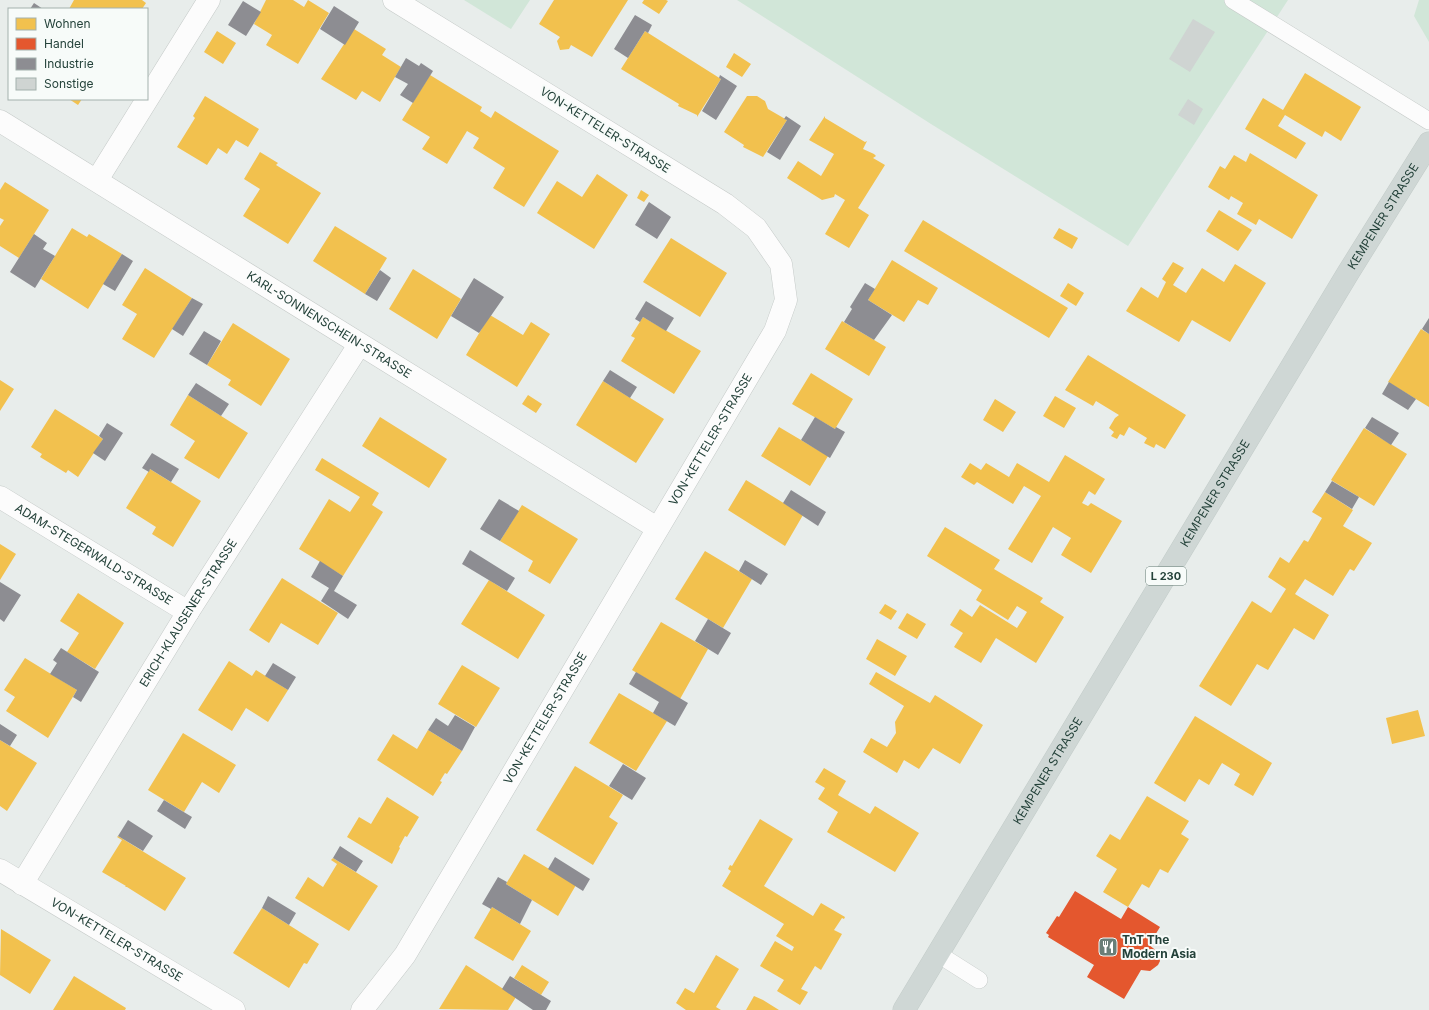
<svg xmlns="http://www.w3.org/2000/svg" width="1429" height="1010" viewBox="0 0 1429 1010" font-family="Inter,sans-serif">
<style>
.green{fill:#d1e6d8}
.homes{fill:#f2c14e}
.shops{fill:#e4572e}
.industry{fill:#8d8d92}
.building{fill:#cfd4d2}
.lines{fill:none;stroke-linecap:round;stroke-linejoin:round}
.lane-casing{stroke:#c5cac8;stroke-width:18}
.street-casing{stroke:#c5cac8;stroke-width:23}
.primary-casing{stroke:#c3ccc9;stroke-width:23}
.lane{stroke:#fcfcfc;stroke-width:17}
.street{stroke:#fcfcfc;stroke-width:22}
.primary{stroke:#cfd7d5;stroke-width:22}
.labels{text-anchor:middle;stroke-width:4;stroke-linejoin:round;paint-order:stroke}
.shield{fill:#f7fbf9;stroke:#637a73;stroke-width:1}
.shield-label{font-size:11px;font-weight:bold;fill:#24423a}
.street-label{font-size:12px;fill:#24423a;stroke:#f7fbf9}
.poi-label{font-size:12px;font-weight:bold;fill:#24423a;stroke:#f7fbf9;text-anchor:start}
</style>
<rect width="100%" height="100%" fill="#e8edeb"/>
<path class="green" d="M464 0H530L511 29Z
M737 0H1288L1128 246 931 124Z
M1419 0H1429V42L1414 16Z"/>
<path class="homes" d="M74 0H142L146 3 142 9H69Z
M266 0H293L304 7 308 0 329 13 298 64 266 45 272 35 254 24Z
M554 0H628L592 57 571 45 569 49 560 50 557 41 560 37 539 24Z
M644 0H666L668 1 659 14 642 3Z
M354 29 386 49 382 55 401 67 380 102 362 91 356 100 321 79Z
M217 31 236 43 223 64 204 52Z
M645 31 721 79 697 117V115L678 106 679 104 621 69Z
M734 53 751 64 742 77 726 67Z
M1305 73 1361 107 1341 141 1325 131 1322 137 1285 115 1278 126 1306 143 1296 159 1245 129 1263 98 1283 110Z
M430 75 482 107 480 111 491 118 495 111 559 151 524 207 493 188 505 168 473 148 479 138 467 131 447 164 422 149 430 137 402 120Z
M205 96 259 129 248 147 236 140 227 154 218 148 207 165 177 147 195 118 193 116Z
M747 96H757L765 101 768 109 787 120 763 157 743 147 744 145 724 132Z
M69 99H82L78 105Z
M825 116V118L865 142 867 141 863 149 874 154 876 156 873 158 885 165 858 208 869 215 849 248 825 234 845 200 835 194 834 197 822 200 787 178 798 161 821 176 834 154 809 140Z
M260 152 278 163 276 165 321 193 288 244 243 216 260 189 244 179Z
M1250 153 1318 195 1292 239 1259 219 1256 225 1237 214 1243 203 1231 196 1229 200 1208 187 1220 166 1225 169 1234 155 1246 162Z
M597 174 628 195 594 249 537 213 557 181 582 197Z
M5 182 49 210 19 258 0 246V226L4 220 0 218V190Z
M641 190 649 195 644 202 637 198Z
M1219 210 1252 230 1238 251 1206 231Z
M923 220 1068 308 1049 338 904 251Z
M335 226 387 258 365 294 313 261Z
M72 228 87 237 89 234 122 254 88 309 41 279Z
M1059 228 1078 238 1072 249 1053 238Z
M671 238 727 273 700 317 643 282Z
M892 260 938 288 928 305 918 300 904 322 868 300Z
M1173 262 1184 268 1173 285 1186 293 1202 268 1224 282 1235 264 1266 283 1230 342 1192 320 1179 342 1126 311 1141 287 1158 298 1166 282 1162 279Z
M145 268 192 298 154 358 122 339 137 314 122 305Z
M413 269 461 299 437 339 389 309Z
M1068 283 1084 293 1076 306 1060 296Z
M490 315 523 335 531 322 550 334 517 387 466 355Z
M643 317 701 351 674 394 621 361 635 338 631 336Z
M842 321 886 347 869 376 825 349Z
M233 323 290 359 261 406 228 385 231 380 207 365Z
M1421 329 1429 334V407L1388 382Z
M1088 355 1186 415 1165 449 1156 444 1154 448 1144 443 1147 438 1129 427 1124 436 1120 434 1117 439 1111 436 1114 432 1109 428 1115 418 1119 415 1096 401 1093 406 1065 390Z
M811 373 853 399 835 429 792 404Z
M0 380 14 389 0 411Z
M603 381 664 419 636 463 576 425Z
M188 395 248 433 219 479 184 458 195 441 170 425Z
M528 395 542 404 536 413 522 404Z
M1055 396 1076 408 1064 428 1043 416Z
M995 399 1016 412 1003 432 983 420Z
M55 409 103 439 78 477 68 470 66 473 40 457 42 454 31 447Z
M380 417 447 459 429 488 362 446Z
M779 427 828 456 810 486 761 456Z
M1364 428 1407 454 1374 506 1331 480Z
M1065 455 1105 479 1095 495 1089 491 1082 503 1088 506 1091 503 1122 521 1091 573 1061 555 1071 538 1053 527 1032 563 1008 549 1041 496 1024 486 1013 504 977 482 974 485 961 477 970 463 981 470 986 463 1009 477 1017 463 1049 482Z
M322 458 379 493 372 505 383 512 343 576 299 549 329 499 350 512 360 497 315 470Z
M150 469 201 501 173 547 152 534 156 527 126 508Z
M746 480 803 515 785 546 728 510Z
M1325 492 1353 510 1343 526 1372 543 1354 571 1350 569 1333 596 1305 579 1295 594 1329 615 1314 640 1294 628 1268 670 1257 664 1231 706 1199 686 1252 601 1271 613 1286 589 1268 577 1280 557 1289 563 1304 540 1308 542 1322 518 1312 512Z
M522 505 578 539 550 584 528 571 533 561 500 541Z
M945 527 1000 560 994 569 1043 598 1040 602 1064 617 1036 663 996 638 981 663 954 647 963 633 950 625 960 609 972 617 980 605 1017 628 1027 612 1017 606 1008 620 976 600 982 590 927 556Z
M0 544 16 554 0 580Z
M705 551 752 579 723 628 675 599Z
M282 578 338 613 318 645 281 623 269 643 249 630Z
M489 580 545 615 518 659 461 624Z
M78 593 124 623 95 669 67 652 79 633 60 621Z
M885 604 897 611 891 620 879 613Z
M907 613 926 624 917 639 898 628Z
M661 622 708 649 680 699 632 670Z
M877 639 907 656 895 676 866 659Z
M25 658 77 690 48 738 6 711 15 697 4 690Z
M229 661 252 676 256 670 288 690 268 722 246 708 232 731 198 710Z
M462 665 500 688 476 727 438 704Z
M876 672 930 703 935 695 983 725 960 764 933 748 919 769 904 760 897 773 863 752 871 738 887 747 896 733 895 722 904 706 869 684Z
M619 693 667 721 636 771 589 743Z
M1418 710 1425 736 1392 744 1386 718Z
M1195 716 1272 763 1253 796 1234 785 1240 774 1222 763 1209 785 1199 779 1185 802 1154 783Z
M428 730 462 751 447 774 445 773 440 781 442 782 433 796 377 760 393 734 417 749Z
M183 733 236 765 219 793 202 782 184 812 148 790Z
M0 740 37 763 7 811 0 806Z
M575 766 623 795 609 817 618 823 593 865 536 830Z
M824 768 846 781 838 795 870 814 875 806 919 833 895 872 827 832 838 812 818 799 825 788 815 782Z
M1147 796 1189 821 1181 834 1189 839 1168 873 1160 869 1149 888 1142 884 1128 907 1103 892 1117 869 1096 856 1110 834 1120 840Z
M387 797 419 817 407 837 405 836 399 847 400 848 392 864 347 837 359 817 371 824Z
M760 819 793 839 764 886 813 916 821 903 845 917 844 919 842 918 834 930 842 934 821 970 815 966 801 989 808 992 800 1005 777 991 784 980 760 966 775 941 792 951 794 947 776 936 784 924 722 886 731 871 728 869 730 865 732 866Z
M118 836 186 878 165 911 127 887H125L126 886 102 872 122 840 117 837Z
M524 854 576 885 558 916 506 884Z
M333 858 378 886 349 931 295 898 308 877 323 887 337 864 331 860Z
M492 907 531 931 513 961 474 938Z
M262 908 319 944 307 964 304 963 289 988 233 953Z
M1 929 51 960 30 994 0 975Z
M716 955 739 969 716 1007 721 1010H686L676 1003 685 988 694 993Z
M466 965 516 997 508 1010 439 1009Z
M522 965 549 982 541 995 514 978Z
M74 976 126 1008 125 1010H53Z
M754 996 763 1000 779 1010H746Z"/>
<path class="shops" d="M1075 891 1121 919 1128 907 1160 927 1149 945 1158 952 1160 961 1158 965 1150 971 1141 970 1124 999 1087 977 1094 965 1048 937 1049 935 1046 933 1057 916 1059 917Z"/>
<path class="industry" d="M243 1 261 12 246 36 228 25Z
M34 3 43 9H30Z
M334 6 359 22 345 45 320 29Z
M635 15 652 25 648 33 645 31 628 58 614 49Z
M406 58 419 66 421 63 433 71 413 103 400 95 408 84 395 77Z
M720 75 737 86 716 120 702 111 721 79 719 78Z
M786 116 801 126 780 160 767 152 787 120 784 119Z
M649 202 671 217 657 239 635 225Z
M34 234 47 243 43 249 55 256 35 288 10 272Z
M122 254 133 261 115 291 103 284Z
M380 270 391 278 377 301 365 294Z
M474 278 504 297 479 333 451 316Z
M865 283 875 289 868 300 892 315 874 340 844 322 852 309 850 307Z
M192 298 203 304 183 336 172 329Z
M646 301 674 318 666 331 643 317 640 322 635 319Z
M1429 318V334L1422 329Z
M204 331 221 341 207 365 189 354Z
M610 370 637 387 630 398 603 381Z
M1389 382 1416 399 1408 410 1382 394Z
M196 383 229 404 221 416 188 395Z
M815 417 835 429 836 427 845 432 830 458 801 440Z
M1372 417 1399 433 1391 445 1365 428Z
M107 423 123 433 105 461 93 453 103 439 99 436Z
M152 453 179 469 171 482 150 469 149 472 142 468Z
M1332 481 1359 497 1352 509 1325 492Z
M791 490 826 512 818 526 783 503Z
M499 499 519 511 500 541 480 529Z
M470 550 515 578 507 591 462 564Z
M745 560 768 574 761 585 739 571Z
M320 561 343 576 334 591 357 605 348 619 321 601 329 588 311 577Z
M0 582 21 595 4 622 0 619Z
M708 619 731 633 718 655 695 641Z
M61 648 99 672 81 702 73 697 77 690 50 674 57 663 53 660Z
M273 663 296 677 288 690 265 676Z
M636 672 688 703 675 726 653 713 659 702 629 684Z
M455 715 475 727 462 751 428 730 436 718 448 726Z
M0 724 17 735 10 746 0 740Z
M623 764 646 778 632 800 609 786Z
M164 800 192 817 185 829 157 811Z
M128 820 153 836 143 851 118 836Z
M340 846 363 861 356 872 333 858Z
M555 857 590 879 583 891 548 869Z
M498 877 507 882 506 884 532 900 520 924 492 907 491 909 482 904Z
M268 896 296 913 289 925 262 908Z
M510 976 551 1001 546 1010H533L502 989Z"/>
<path class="building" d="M1193 19 1215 32 1190 72 1169 59Z
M1188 99 1203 109 1194 125 1178 115Z"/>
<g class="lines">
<g class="lane-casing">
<path id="lane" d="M1233 0 1429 121
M938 954 979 980"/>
</g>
<g class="street-casing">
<g id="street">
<path id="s1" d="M0 121 657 528"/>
<path d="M97 180 209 0"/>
<path id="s2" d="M0 497 188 612"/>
<path id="s3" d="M0 870 234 1010"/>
<path id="s4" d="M22 884 188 612 359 345"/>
<path id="s5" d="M362 1010 405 955 775 331 786 300 781 264 756 228 725 204 394 0"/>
</g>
</g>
<g class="primary-casing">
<g id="primary">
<path id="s6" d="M904 1010 1348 273 1429 143"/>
</g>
</g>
<use href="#lane" class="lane"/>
<use href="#street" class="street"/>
<use href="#primary" class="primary"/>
</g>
<defs>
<g id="restaurant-square" transform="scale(1)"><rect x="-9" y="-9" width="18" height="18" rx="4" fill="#697e78" stroke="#f7fbf9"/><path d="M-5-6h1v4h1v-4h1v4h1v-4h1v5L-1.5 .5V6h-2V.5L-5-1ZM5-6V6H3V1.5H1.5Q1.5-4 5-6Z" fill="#fff"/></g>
</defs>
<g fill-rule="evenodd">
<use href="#restaurant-square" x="1108" y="947"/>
</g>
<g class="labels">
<rect class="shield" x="1146" y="567" width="40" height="18" rx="3"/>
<g class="shield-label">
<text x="1166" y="580">L 230</text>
</g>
<g class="street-label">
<text transform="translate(605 130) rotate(32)" y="4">VON-KETTELER-STRASSE</text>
<text dy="4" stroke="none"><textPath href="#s6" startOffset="927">KEMPENER STRASSE</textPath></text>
<text dy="4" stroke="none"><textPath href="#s1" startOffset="387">KARL-SONNENSCHEIN-STRASSE</textPath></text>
<text dy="4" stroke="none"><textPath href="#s5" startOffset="669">VON-KETTELER-STRASSE</textPath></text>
<text dy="4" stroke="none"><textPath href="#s6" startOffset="603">KEMPENER STRASSE</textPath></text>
<text dy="4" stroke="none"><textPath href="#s2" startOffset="110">ADAM-STEGERWALD-STRASSE</textPath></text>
<text dy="4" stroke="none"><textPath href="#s4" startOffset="318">ERICH-KLAUSENER-STRASSE</textPath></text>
<text dy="4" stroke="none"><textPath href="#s5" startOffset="345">VON-KETTELER-STRASSE</textPath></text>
<text dy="4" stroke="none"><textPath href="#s6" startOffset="279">KEMPENER STRASSE</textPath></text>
<text dy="4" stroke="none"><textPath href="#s3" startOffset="136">VON-KETTELER-STRASSE</textPath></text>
</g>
<g class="poi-label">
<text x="1122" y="944">TnT The<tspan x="1122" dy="14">Modern Asia</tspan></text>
</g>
</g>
<rect x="8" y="8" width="140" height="92" fill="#f7fbf9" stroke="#a3b1ad"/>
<rect x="16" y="18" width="20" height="12" fill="#f2c14e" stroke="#a3b1ad"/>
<text x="44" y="28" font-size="12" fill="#24423a">Wohnen</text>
<rect x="16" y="38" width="20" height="12" fill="#e4572e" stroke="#a3b1ad"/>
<text x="44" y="48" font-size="12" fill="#24423a">Handel</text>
<rect x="16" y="58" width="20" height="12" fill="#8d8d92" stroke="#a3b1ad"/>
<text x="44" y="68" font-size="12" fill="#24423a">Industrie</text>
<rect x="16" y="78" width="20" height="12" fill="#cfd4d2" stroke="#a3b1ad"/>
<text x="44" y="88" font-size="12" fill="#24423a">Sonstige</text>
</svg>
